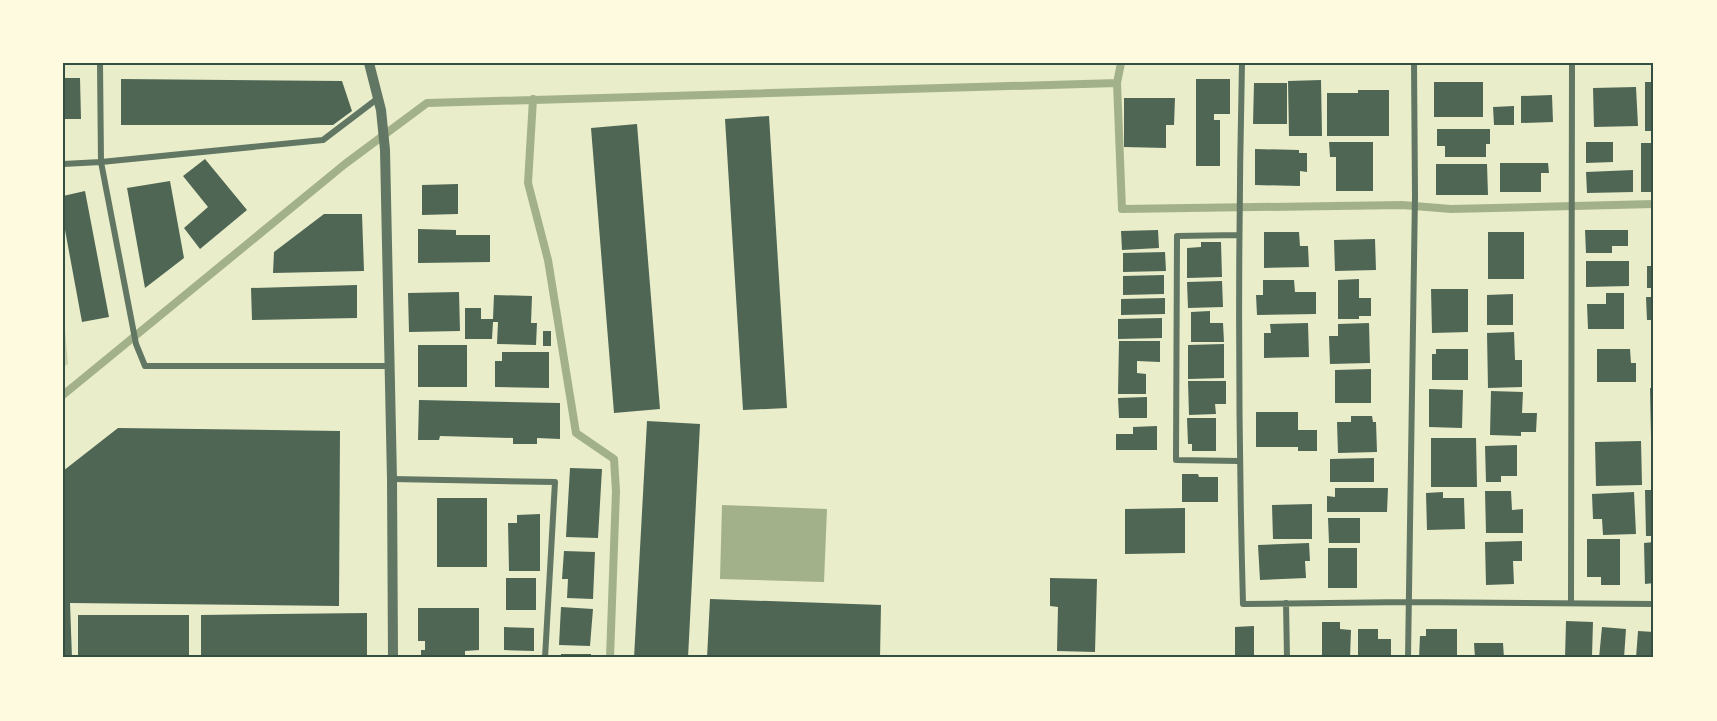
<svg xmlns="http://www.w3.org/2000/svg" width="1717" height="721" viewBox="0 0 1717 721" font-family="'Libre Baskerville',serif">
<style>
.green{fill:#cad2ad}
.water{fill:#a3b18a}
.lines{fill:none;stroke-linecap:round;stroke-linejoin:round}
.stream{stroke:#a3b18a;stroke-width:8}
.building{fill:#4f6655}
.minor{stroke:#617663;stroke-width:6}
.tertiary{stroke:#617663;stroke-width:10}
.neatline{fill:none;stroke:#344e41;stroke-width:2}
</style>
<rect width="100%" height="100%" fill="#e9edc9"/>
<path class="green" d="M63 306 68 364 63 367Z"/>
<path class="water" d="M722 505 827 509 824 582 720 579Z"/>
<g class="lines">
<path class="stream" d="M1121 63 1117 83 1122 209 1402 205 1451 209 1654 204
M533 99 528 183 548 260 576 433 614 459 616 491 610 658
M63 395 345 164 427 103 1117 83"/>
</g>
<path class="building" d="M63 78H80L81 119H63Z
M121 79 342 81 352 111 333 125H121Z
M1196 79H1230V114H1214V120H1220V166H1196Z
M1321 80 1322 136H1289L1288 81Z
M1434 82H1483V117H1434Z
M1645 82H1654V131H1645Z
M1254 83H1287V124H1253Z
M1636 87 1638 126 1594 127 1593 88Z
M1358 90H1389V136H1327V93H1358Z
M1552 95 1553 122 1521 123V96Z
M1124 98H1175L1174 125H1166V148L1124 147Z
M1514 106V125H1494L1493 107Z
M769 116 787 408 743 410 725 119Z
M637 124 660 409 614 413 591 128Z
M1437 129H1490V144H1486V157H1445V146H1437Z
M1329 142H1373V191H1336V157H1330Z
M1586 142H1613V162L1586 163Z
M1641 143H1654V192H1641Z
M1255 149 1299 150V153H1307V172L1300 171V186L1255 185Z
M205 159 247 210 200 249 184 228 208 207 183 176Z
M1500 163H1548L1549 173H1541V192H1500Z
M1436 164H1487L1488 195H1436Z
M1633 170V192L1587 193 1586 172Z
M170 181 184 258 145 288 127 188Z
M458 184V214L422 215V185Z
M85 191 109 317 82 322 63 219V196Z
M324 214H362L364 271 273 273 274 252Z
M1652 228H1654V258H1652Z
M418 229 456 230V235H490V262L418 263Z
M1158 230 1159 248 1122 250 1121 231Z
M1585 230H1628V246H1612V253H1586Z
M1264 232H1299L1300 246H1308L1309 267 1264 268Z
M1488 232H1524V279H1488Z
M1375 239 1376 270 1335 271 1334 240Z
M1201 242H1221L1222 277 1187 278V248L1201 247Z
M1165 252 1166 271 1123 272V253Z
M1586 261H1629V286L1586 287Z
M1647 266H1654V288H1647Z
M1164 275V294L1123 295V276Z
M1359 279V298H1371V316H1359V319H1338V280Z
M1263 280H1294L1295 292H1316V314L1257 315 1256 295H1263Z
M1222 281 1223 307 1188 308 1187 282Z
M357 285V318L252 320 251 288Z
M1431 289H1468V332L1432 333Z
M459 292 460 331 409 332 408 293Z
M1606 293H1624V329H1588L1587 304H1606Z
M1513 294V325H1487V295Z
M494 295 532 296 531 323H537L536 345 497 344 498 322H493L492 339H465V308H481V319H493Z
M1646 297H1654V320H1647Z
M1165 298V314L1121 315V299Z
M1210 311V323H1223L1224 342H1191V312Z
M1162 318V338L1118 339V319Z
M1308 323 1309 357 1264 358V333H1271L1270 324Z
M1369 323 1370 363 1330 364 1329 336H1338V324Z
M543 331H551V346H543Z
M1514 332 1515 360H1522V387L1488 388 1487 333Z
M1119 341H1160V362L1137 361V373L1146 374V394H1118Z
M1224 344V378L1188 379V345Z
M418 345H467V387H418Z
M1436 349H1468V380H1432V354H1436Z
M1597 349H1630L1631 363H1636V382H1597Z
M502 352H549V388L495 387V361H502Z
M1371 369V403H1335V370Z
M1188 381H1226V404H1215L1216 414 1189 415Z
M1650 388H1654V436H1651Z
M1429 389 1463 390 1462 428 1429 427Z
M1491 391 1523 392 1522 413H1537L1536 432H1521V436L1490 435Z
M1147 397V418H1119L1118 398Z
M419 400 560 403V439L537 438V444H513V438L440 436 439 440H418Z
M1256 412H1298V430H1317V451H1298V447H1256Z
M1351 416H1372L1373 422H1376L1377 452 1338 453 1337 422H1351Z
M1187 418H1216V451H1192V444H1188Z
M647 421 700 424 688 658H634Z
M1157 426V450H1116V434H1133V427Z
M118 428 340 431 339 606 70 603 72 658H63V471Z
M1431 438H1476L1477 487H1431Z
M1641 441 1642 485 1596 486 1595 442Z
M1517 445V476H1501V482H1486L1485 446Z
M1374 458V482H1330V459Z
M570 468 602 469 598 538 566 537Z
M1182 474H1198L1199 477H1218V502H1182Z
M1335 488H1388L1387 512H1327V496L1335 497Z
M1645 490H1654V536H1646Z
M1485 491H1511L1512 510 1523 509V533H1486Z
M1443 492V498H1464L1465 529 1427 530 1426 493Z
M1634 492 1636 534 1603 535 1602 519H1593L1592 494Z
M437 498H487V567H437Z
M1312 504V539H1273L1272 505Z
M1185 508V553L1125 554V509Z
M540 514V571H509L508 523H517V515Z
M1328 518H1360V543H1329Z
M1587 539H1620V585H1601V577H1587Z
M1522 541V561H1513L1514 584 1486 585 1485 542Z
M1654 542V583L1645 584 1644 543Z
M1309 543 1310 561H1305L1306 578 1260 580 1258 545Z
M1328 548H1357V588H1328Z
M564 551 595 552 593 599 567 598 568 579H562Z
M506 578H536V610H506Z
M1050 578 1097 579 1095 652 1057 651 1058 607 1050 606Z
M710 599 881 605 880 658H707Z
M561 607 593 609 590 646 559 645Z
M418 608H479V650L465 651V658H421V650H425V641H418Z
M367 613V658H201V615Z
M78 615H189V658H78Z
M1566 621 1593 622 1592 656 1565 658Z
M1322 622H1340V629L1351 630 1350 658H1322Z
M1254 626V658H1235V627Z
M504 627 534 628V651L504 650Z
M1602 627 1626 629 1624 658H1599Z
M1358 629H1378V639H1391V658H1358Z
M1426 629H1457V658H1419L1420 636H1426Z
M1638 631 1654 632V658H1636Z
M1474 643H1503L1504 658H1475Z
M561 654H591V658H561Z"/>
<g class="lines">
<path class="minor" d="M1242 63C1238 243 1238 424 1243 604L1408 602 1654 604
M377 99 323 140 101 162 136 344 145 366H389
M63 164 101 162 100 63
M1239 461 1176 460 1177 236 1239 235
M392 479 555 482 545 658
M1286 603 1287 658
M1571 603 1572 63
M1408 658 1415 195 1414 63"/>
<path class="tertiary" d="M369 63 381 110 385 150 392 479 393 658"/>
</g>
<rect width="1717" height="721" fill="none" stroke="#fefae0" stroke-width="129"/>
<rect x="64" y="64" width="1588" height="592" class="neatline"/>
</svg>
